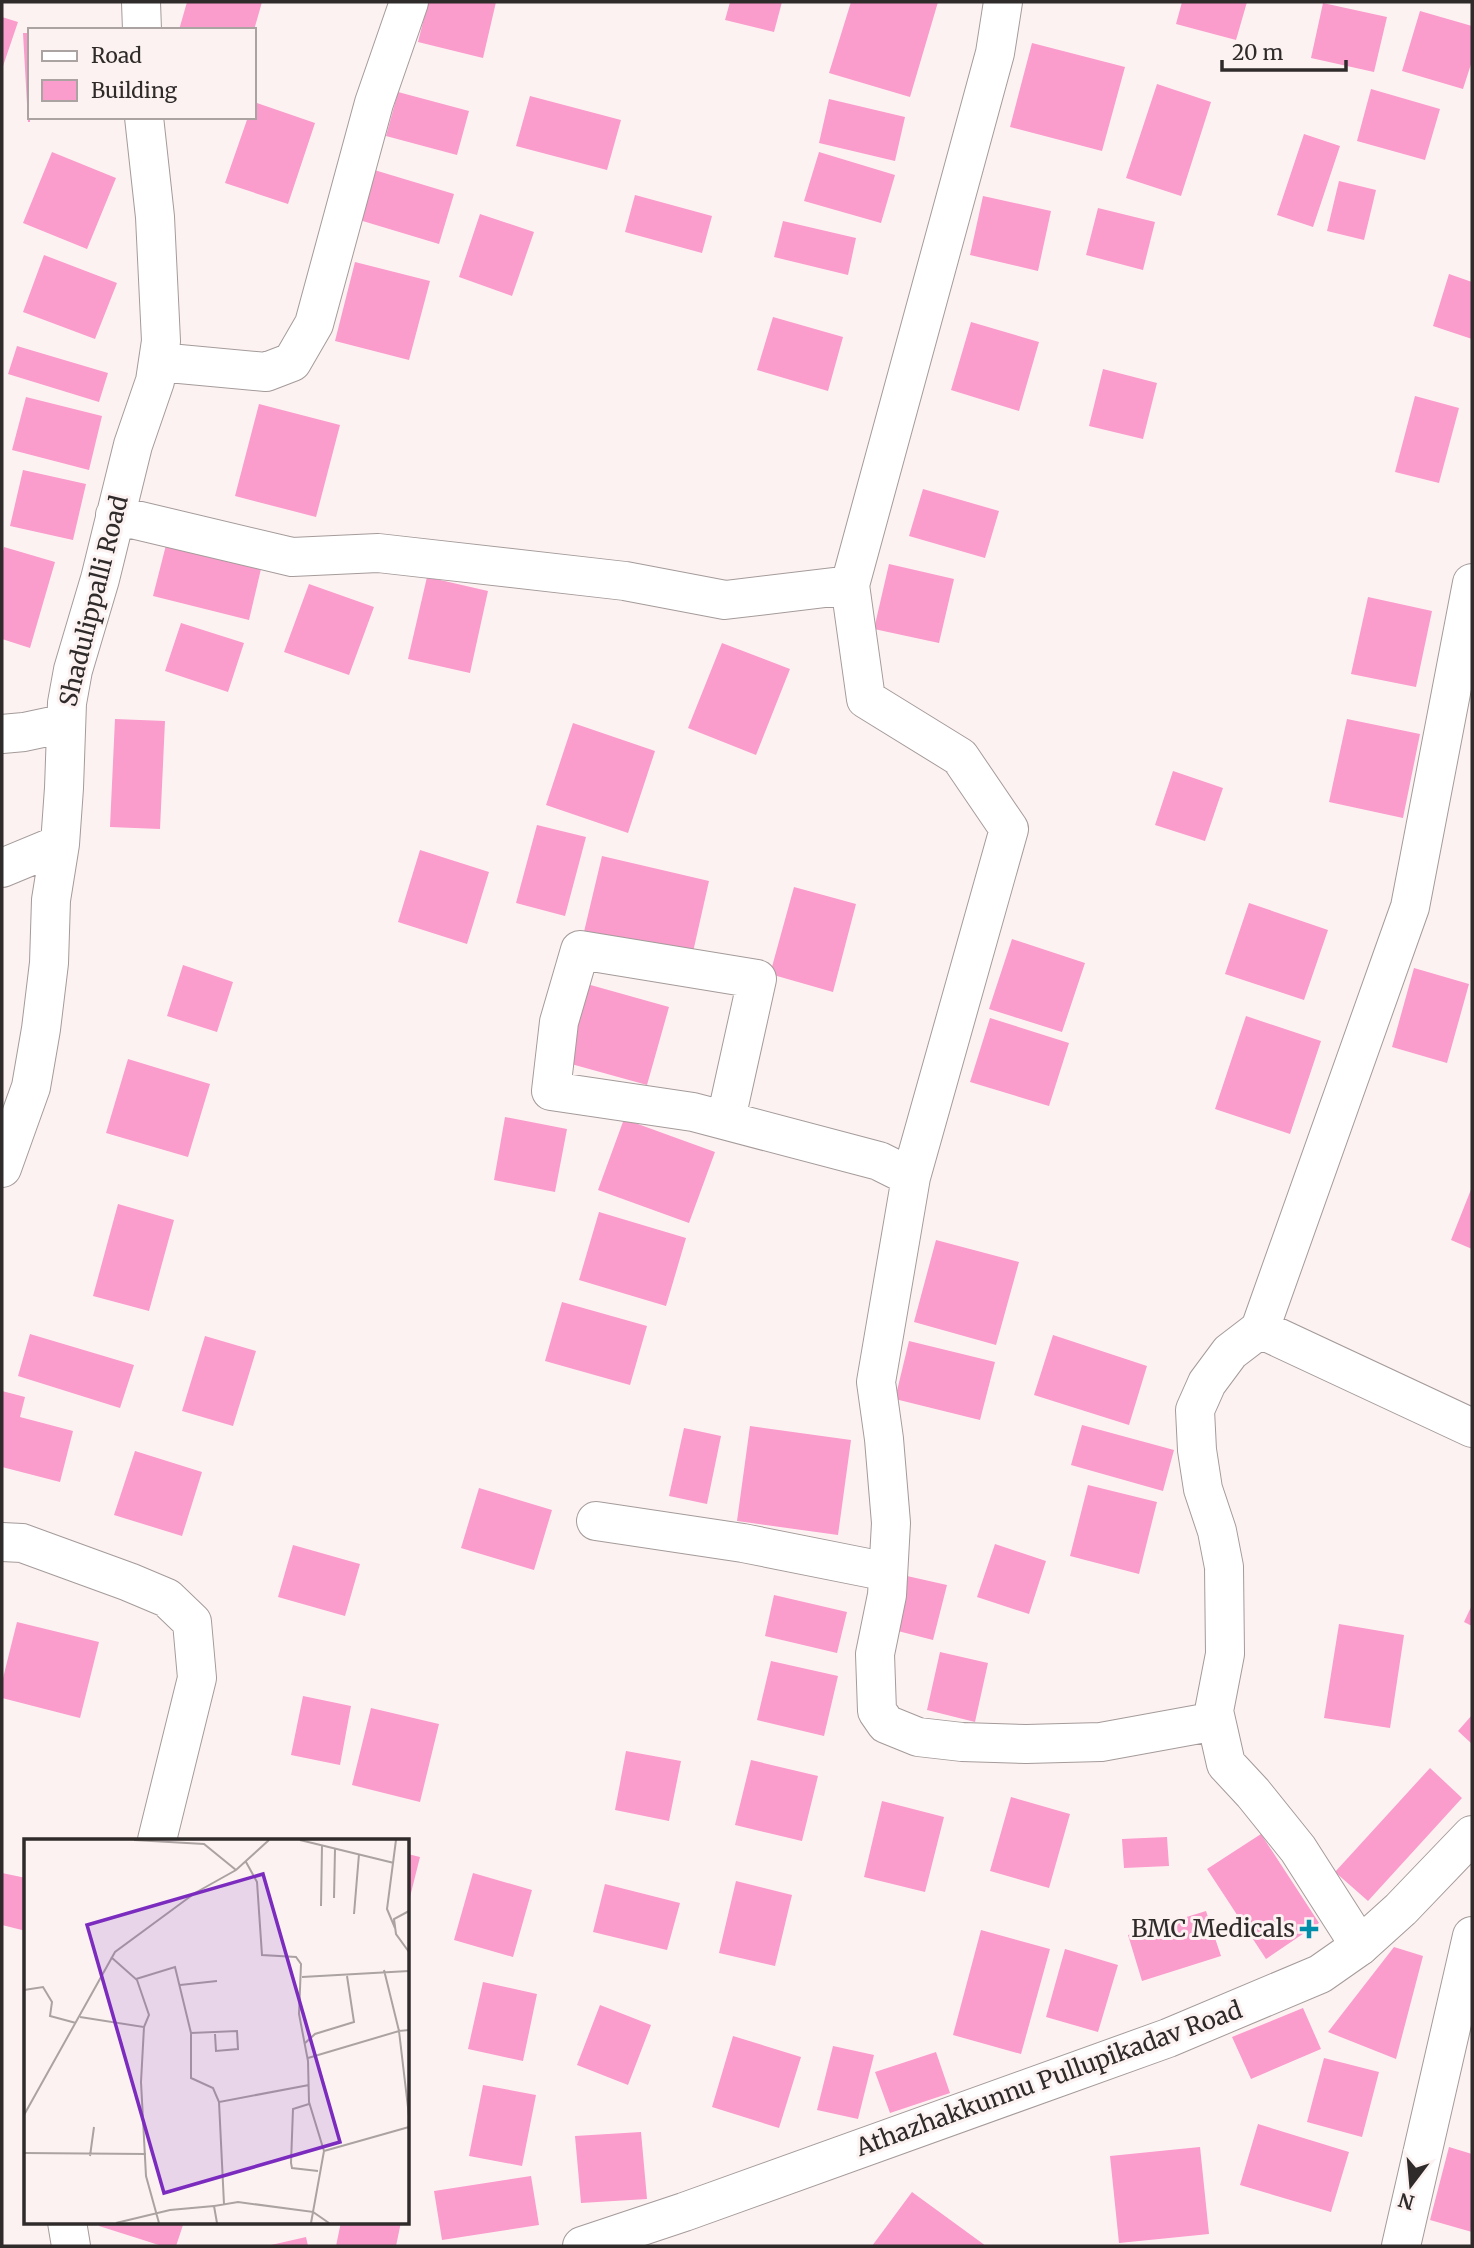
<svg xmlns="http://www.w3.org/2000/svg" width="1474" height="2248" viewBox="0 0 1474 2248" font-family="Merriweather,serif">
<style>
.building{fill:#fa9ccc}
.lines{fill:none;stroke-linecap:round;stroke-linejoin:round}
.minor-casing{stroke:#a49b9a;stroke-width:40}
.major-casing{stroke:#a49b9a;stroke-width:40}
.minor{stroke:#fff;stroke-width:38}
.major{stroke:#fff;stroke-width:38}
.poi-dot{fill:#008eab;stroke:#fdf2f2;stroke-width:2.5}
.labels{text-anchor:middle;stroke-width:6;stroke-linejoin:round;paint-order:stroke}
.street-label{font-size:24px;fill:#2f2b2b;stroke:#fdf2f2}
.poi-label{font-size:24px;fill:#2f2b2b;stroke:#fdf2f2;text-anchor:end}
.inset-road{fill:none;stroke:#aba2a2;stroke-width:2}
.view{fill:#7b2cbf;fill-opacity:0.15;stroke:#7b2cbf;stroke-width:3.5}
.inset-edge{fill:none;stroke:#2f2b2b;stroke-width:3.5}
</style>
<rect width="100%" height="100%" fill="#fdf2f2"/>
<path class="building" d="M187 2H262L254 30H179Z
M428 2H496L483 58 418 42Z
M730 2H782L774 32 725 20Z
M851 2H938L910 97 829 73Z
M1182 2H1247L1236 40 1176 24Z
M1323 3 1387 17 1374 72 1311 58Z
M1420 11 1472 26V61L1463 89 1402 71Z
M2 17 18 22 2 69Z
M23 33H30V122H28Z
M1032 43 1125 67 1102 151 1010 127Z
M1157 84 1211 102 1181 196 1126 178Z
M1371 89 1440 109 1425 160 1357 141Z
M398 92 469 111 457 155 386 136Z
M530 96 621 120 607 170 516 146Z
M829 99 905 117 895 161 819 143Z
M254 102 315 123 288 204 225 183 248 117H254Z
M1304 134 1340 146 1313 227 1277 215Z
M52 152 116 178 87 249 23 223Z
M819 152 895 175 881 223 804 201Z
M371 169 454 194 439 244 356 219Z
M1339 181 1376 190 1364 240 1327 231Z
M635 195 712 216 702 253 625 232Z
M983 196 1051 211 1038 271 970 255Z
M1098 208 1155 222 1143 270 1086 255Z
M480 214 534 232 512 296 459 277Z
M783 221 856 238 848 275 774 257Z
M44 255 117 283 95 339 23 312Z
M355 262 430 281 409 360 335 341Z
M1449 274 1472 282V339L1433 326Z
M773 317 843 337 828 391 757 370Z
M971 322 1039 342 1019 411 951 390Z
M17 346 108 373 99 402 8 374Z
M1103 369 1157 383 1143 439 1089 426Z
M1415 396 1459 408 1439 483 1395 472Z
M26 397 102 416 89 470 12 450Z
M259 404 340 425 316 517 235 496Z
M23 470 86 484 73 540 10 526Z
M923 489 999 511 985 558 909 536Z
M166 545 261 569 249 620 153 596Z
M4 547 55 562 30 648 2 639V555Z
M889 564 954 579 939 643 874 629Z
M427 577 488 591 470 673 408 659Z
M309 584 374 607 349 675 284 652Z
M1368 597 1432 611 1416 687 1351 674Z
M181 623 244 643 228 692 165 671Z
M722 643 790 669 756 755 688 728Z
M115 719 165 721 160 829 110 827Z
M1347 719 1420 734 1403 818 1329 802Z
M573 723 655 751 628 833 546 805Z
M1173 771 1223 788 1205 841 1155 825Z
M537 825 586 837 565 916 516 903Z
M420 850 489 872 467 944 398 922Z
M602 856 709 881 691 961 583 936Z
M794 887 856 904 833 992 770 974Z
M1249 903 1328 930 1304 1000 1225 974Z
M1012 939 1085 963 1062 1032 989 1009Z
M183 965 233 982 217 1032 167 1016Z
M1414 968 1469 984 1447 1063 1392 1047Z
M587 984 669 1007 647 1085 564 1062Z
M1246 1016 1321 1041 1290 1134 1215 1109Z
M990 1018 1069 1043 1049 1106 970 1082Z
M128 1059 210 1084 188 1157 106 1133Z
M505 1117 567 1129 555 1192 494 1180Z
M624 1119 715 1152 689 1223 598 1190Z
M1472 1187V1249L1451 1240Z
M118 1204 174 1220 149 1311 93 1296Z
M599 1212 686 1238 666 1306 579 1280Z
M936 1240 1019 1262 996 1345 914 1322Z
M562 1302 647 1326 630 1385 545 1361Z
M30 1334 134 1365 120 1408 18 1376Z
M1053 1335 1147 1366 1129 1425 1034 1395Z
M205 1336 256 1351 233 1426 182 1411Z
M909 1341 995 1362 980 1420 895 1399Z
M2 1391 25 1397 20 1417 73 1431 60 1482 2 1467Z
M1082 1425 1174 1450 1163 1491 1071 1465Z
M750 1426 851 1440 838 1535 737 1521Z
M684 1428 721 1436 707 1504 669 1496Z
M135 1451 202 1472 182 1536 114 1515Z
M1088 1485 1157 1502 1139 1574 1070 1556Z
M479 1488 552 1510 534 1570 461 1548Z
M995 1544 1046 1561 1029 1614 977 1597Z
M293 1545 360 1564 345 1616 278 1597Z
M907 1576 947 1585 933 1640 894 1630Z
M774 1595 847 1612 837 1653 765 1636Z
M1472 1605V1626L1464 1622Z
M17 1622 99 1642 80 1718 2 1698V1682Z
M1339 1624 1404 1635 1390 1728 1324 1718Z
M940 1652 988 1663 975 1722 927 1710Z
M771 1661 838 1676 824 1736 757 1720Z
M303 1696 351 1706 340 1765 291 1755Z
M371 1708 439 1724 420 1802 352 1785Z
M1472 1715V1744L1458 1731Z
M626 1751 681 1761 669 1821 615 1810Z
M751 1760 818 1776 802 1841 735 1825Z
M1430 1768 1462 1798 1368 1901 1335 1872Z
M1011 1797 1070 1814 1049 1888 990 1871Z
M882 1801 944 1817 925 1892 864 1877Z
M1261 1834 1319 1923 1266 1959 1207 1869Z
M1167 1837 1169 1866 1124 1868 1122 1839Z
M408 1854 420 1857 409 1901H408Z
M2 1873 26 1878V1931L2 1925Z
M473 1873 532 1890 513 1957 454 1940Z
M736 1881 792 1895 775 1966 719 1953Z
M605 1884 680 1903 667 1950 593 1932Z
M1206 1911 1221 1956 1142 1981 1128 1935Z
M981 1930 1050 1949 1021 2054 953 2035Z
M1394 1947 1423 1956 1396 2059 1328 2032Z
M1065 1949 1118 1965 1098 2032 1046 2017Z
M483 1982 537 1994 523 2061 468 2049Z
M600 2005 651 2025 628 2085 577 2065Z
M1303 2008 1321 2049 1251 2079 1232 2037Z
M733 2036 801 2057 779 2128 712 2107Z
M833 2046 874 2055 858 2119 817 2110Z
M936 2052 950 2093 890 2113 875 2072Z
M1324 2058 1379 2072 1362 2137 1307 2122Z
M483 2085 536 2095 522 2166 469 2156Z
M1258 2124 1349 2152 1331 2212 1240 2185Z
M641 2132 647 2199 581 2203 575 2136Z
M1200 2147 1209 2234 1119 2243 1110 2156Z
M1449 2147 1472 2154V2232L1430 2220Z
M531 2176 539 2225 442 2240 434 2191Z
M912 2192 986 2246H872Z
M100 2222H184L176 2246H162L99 2226Z
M341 2222H401L396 2246H336Z
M306 2237 308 2246H271V2245Z"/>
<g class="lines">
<g class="minor-casing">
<path id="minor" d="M141 2 142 30
M158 362 266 372 292 362 314 324 374 103 409 2
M115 515 292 557 378 553 625 581 725 600 850 585 995 53 1003 2
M1472 583 1410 907 1260 1329 1472 1428
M850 585 866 699 960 757 1009 829 911 1177
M2 734 24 732 66 723
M2 868 60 844
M726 1119 757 979 580 950 559 1022 551 1091 693 1112 879 1161 911 1177 876 1382 884 1439 891 1523 887 1595 875 1654 877 1711 886 1724 918 1737 962 1742 1026 1744 1101 1742 1216 1721
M2 1168 31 1087 41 1029 49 963 51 900 60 844 64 788 67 703 73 670 100 579 133 445 155 381 161 341 155 217 144 117
M1260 1329 1230 1352 1207 1383 1195 1410 1197 1450 1203 1489 1217 1531 1224 1567 1225 1654 1214 1711 1226 1764 1253 1793 1298 1849 1360 1946
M596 1521 743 1543 888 1572
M2 1542 22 1543 129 1582 167 1598 192 1622 197 1678 157 1840
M67 2222 71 2246
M1401 2246 1472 1936"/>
</g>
<g class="major-casing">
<path id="major" d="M582 2246 684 2212 1168 2038 1320 1974 1360 1946 1401 1909 1472 1835"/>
</g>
<use href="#minor" class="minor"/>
<use href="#major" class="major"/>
</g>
<path class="poi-dot" d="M1305.5 1918.5h7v7h7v7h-7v7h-7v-7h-7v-7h7z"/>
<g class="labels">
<g class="street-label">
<text transform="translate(94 601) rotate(-76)" y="8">Shadulippalli Road</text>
<text transform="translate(1049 2079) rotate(-20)" y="8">Athazhakkunnu Pullupikadav Road</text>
</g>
<g class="poi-label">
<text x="1295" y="1937">BMC Medicals</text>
</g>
</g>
<g transform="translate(24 1839)">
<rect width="385" height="385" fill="#fdf2f2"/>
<path class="inset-road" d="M110 1 180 5 212 31M276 1 370 24M310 59 311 10M297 67 298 6M385 72 370 80 372 95 385 113M330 75 335 15M371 89 363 70 372 1M87 118 113 141 125 176 120 188M360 131 375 192 385 191M278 138 385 132M112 140 151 128 167 194 213 192 214 210 192 212 191 195M156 146 193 142M0 151 19 148 28 163 26 177 52 184M56 178 120 188 117 243 122 337 135 384M167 194V239L189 249 195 263M280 205 291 195 330 183 323 137M284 219 375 192 385 277M285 265 269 270 267 324 268 329 294 332M0 276 91 113 171 54 212 31 245 1M300 312 385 288M0 314 122 315M66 317 70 288M200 365 195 263 285 246M92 384 146 371 190 367M193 384 190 367 214 363 289 373 300 312 285 263 284 222 275 175 277 125 272 118 238 116 233 43 222 23M287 384 289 373 305 384"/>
<path class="view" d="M239 35 316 303 140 354 63 86Z"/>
<rect width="385" height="385" class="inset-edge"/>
</g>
<rect width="1474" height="2248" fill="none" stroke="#2f2b2b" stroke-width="7"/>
<rect x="28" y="28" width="228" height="91" fill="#fdf2f2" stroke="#aba2a2" stroke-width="2"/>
<rect x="42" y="51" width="35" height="10" fill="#ffffff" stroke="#aba2a2" stroke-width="2"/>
<text x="91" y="63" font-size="21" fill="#2f2b2b">Road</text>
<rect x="42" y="80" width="35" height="21" fill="#fa9ccc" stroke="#aba2a2" stroke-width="2"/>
<text x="91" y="98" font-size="21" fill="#2f2b2b">Building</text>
<g transform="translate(1411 2185) rotate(196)" stroke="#fdf2f2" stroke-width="5" paint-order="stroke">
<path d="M0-5L12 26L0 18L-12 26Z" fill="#2f2b2b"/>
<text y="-10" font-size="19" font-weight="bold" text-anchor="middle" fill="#2f2b2b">N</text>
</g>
<path d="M1222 60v10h124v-10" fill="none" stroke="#2f2b2b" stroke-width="3.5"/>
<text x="1232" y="60" font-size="21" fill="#2f2b2b" stroke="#fdf2f2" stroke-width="5" paint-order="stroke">20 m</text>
</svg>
